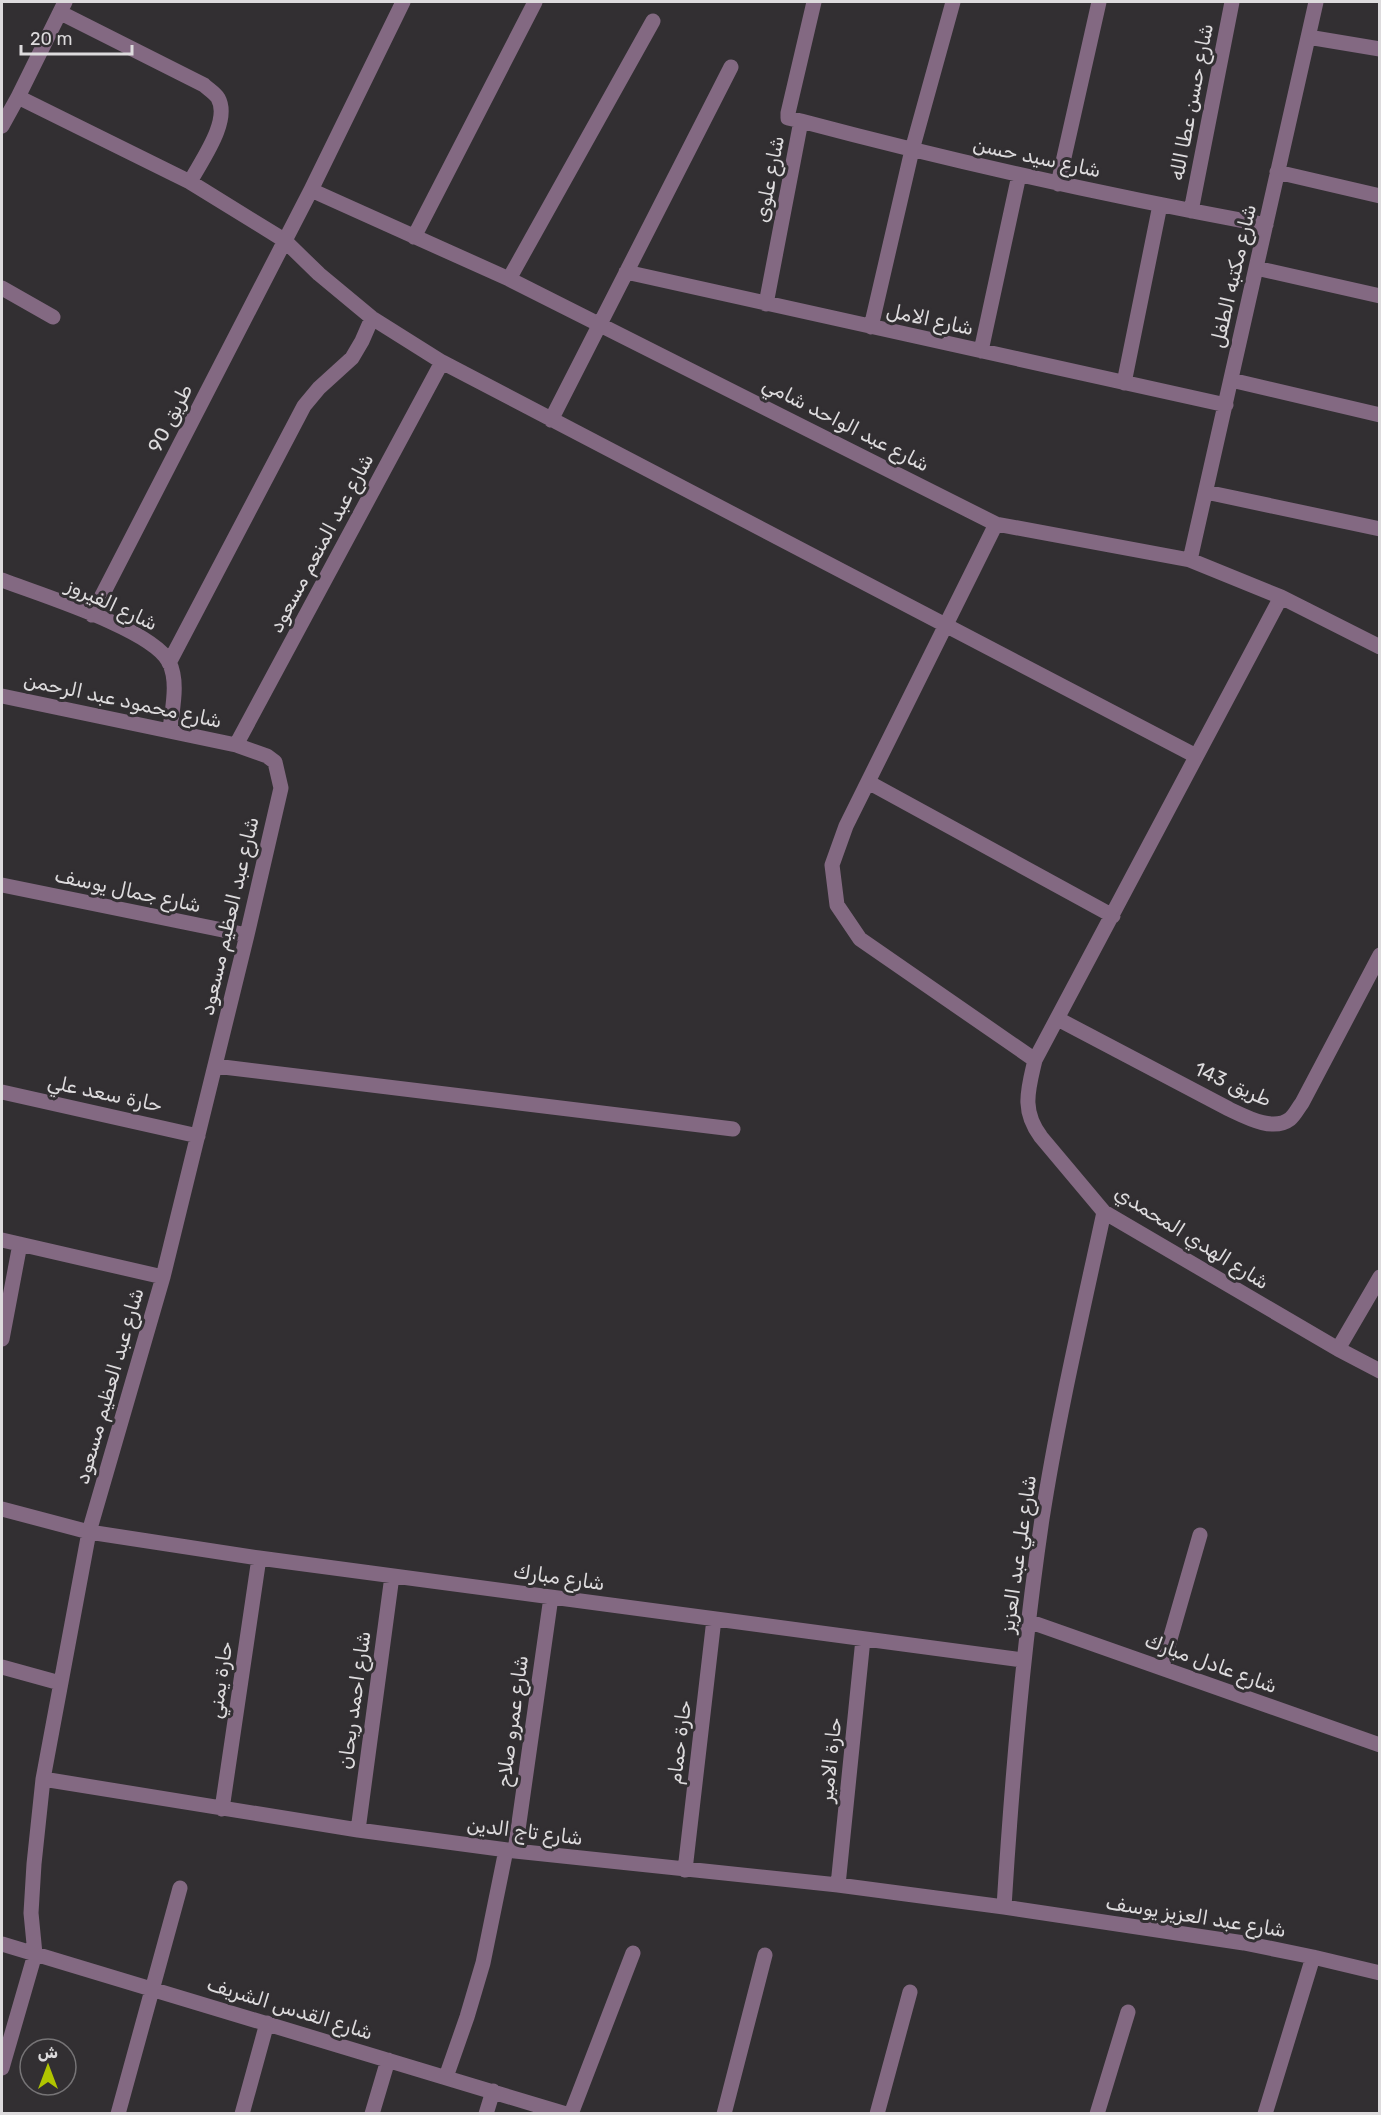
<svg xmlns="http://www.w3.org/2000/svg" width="1381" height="2115" viewBox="0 0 1381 2115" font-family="Rubik,'Noto Naskh Arabic',sans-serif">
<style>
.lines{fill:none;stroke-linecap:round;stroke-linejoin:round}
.minor{stroke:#836982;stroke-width:15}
.labels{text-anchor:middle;stroke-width:6;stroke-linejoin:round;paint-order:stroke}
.street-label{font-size:20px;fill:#dddbdd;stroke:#322f32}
</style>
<rect width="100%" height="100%" fill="#322f32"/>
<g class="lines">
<path class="minor" d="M61 13 204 85C208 89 215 93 218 98 231 121 201 161 190 182
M1308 37 1380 49
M18 97 190 182 284 240 319 274 372 318 442 362 1196 756
M801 121C955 162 1109 196 1266 225
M2 126 18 97 65 2
M1277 172 1380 196
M1058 184 1099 2
M311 190 509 279 996 524 1190 560 1281 597 1380 647
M1191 211 1232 2
M414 237 535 2
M1256 268 1380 296
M626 272 1226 405
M509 279 653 21
M2 288 53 317
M766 304 801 121 788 118V113L814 2
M871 327 912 150 953 2
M981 351 1019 175
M1231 380 1380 415
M1124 383 1160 205
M551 420 731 67
M1206 492 1380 529
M996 524 846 826 832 865 837 905 860 939 1035 1060
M1190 560 1316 2
M2 580C38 594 152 629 169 662 179 682 172 709 170 730
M1281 597 1035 1060C1028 1090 1021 1110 1041 1137L1104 1212 1338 1349 1380 1371
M92 615 311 190 403 2
M169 663 304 406 319 388 352 358 362 341 372 318
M2 696 236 745 267 756 275 762 281 788 247 935 163 1277 89 1532 43 1779 34 1864 31 1913 35 1954 2 2068
M236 745 442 362
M868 782 1113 916
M2 885 247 935
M1058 1019 1229 1109C1246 1117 1273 1132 1290 1119 1295 1115 1298 1108 1302 1103L1380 955
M215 1066 733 1129
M2 1092 198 1136
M2 1240 163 1277
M2 1339 20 1244
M1338 1349 1380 1277
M2 1509 89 1532 259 1558 1023 1660
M1028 1621 1380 1745
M2 1667 60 1683
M1162 1667 1200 1535
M43 1779 358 1830 515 1851 838 1885 1004 1907 1244 1943 1313 1957 1380 1973
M222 1809 259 1558
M358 1830 392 1576
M515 1851 551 1597
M685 1870 714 1619
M838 1885 863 1639
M1004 1907C1012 1777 1023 1647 1042 1519 1058 1416 1082 1314 1104 1212
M2 1944 566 2114
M446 2077 467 2017 483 1963 506 1850
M118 2114 180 1888
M242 2114 267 2023
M372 2114 388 2060
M486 2114 493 2091
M571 2114 633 1953
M724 2114 765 1955
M877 2114 910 1992
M1097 2114 1128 2012
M1265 2114 1313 1957"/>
</g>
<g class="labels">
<g class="street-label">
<text transform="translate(1191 102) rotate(-79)" y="7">شارع حسن عطا الله</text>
<text transform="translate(1037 157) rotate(12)" y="7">شارع سيد حسن</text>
<text transform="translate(769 179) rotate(-79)" y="7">شارع علوى</text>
<text transform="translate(1233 276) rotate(-77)" y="7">شارع مكتبه الطفل</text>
<text transform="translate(930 319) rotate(12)" y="7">شارع الامل</text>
<text transform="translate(170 418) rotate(-63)" y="7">طريق 90</text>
<text transform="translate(846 424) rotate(27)" y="7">شارع عبد الواحد شامي</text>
<text transform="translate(321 543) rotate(-62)" y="7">شارع عبد المنعم مسعود</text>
<text transform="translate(112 604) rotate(25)" y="7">شارع الفيروز</text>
<text transform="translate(123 700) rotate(12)" y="7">شارع محمود عبد الرحمن</text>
<text transform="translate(128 890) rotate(12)" y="7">شارع جمال يوسف</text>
<text transform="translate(229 916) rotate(-77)" y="7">شارع عبد العظيم مسعود</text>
<text transform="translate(1233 1084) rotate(24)" y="7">طريق 143</text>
<text transform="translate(105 1093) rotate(12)" y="7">حارة سعد علي</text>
<text transform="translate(1192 1237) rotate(32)" y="7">شارع الهدي المحمدي</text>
<text transform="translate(109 1386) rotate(-74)" y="7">شارع عبد العظيم مسعود</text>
<text transform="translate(1018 1554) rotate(-82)" y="7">شارع علي عبد العزيز</text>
<text transform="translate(559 1577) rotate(8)" y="7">شارع مبارك</text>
<text transform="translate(1211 1663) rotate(20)" y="7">شارع عادل مبارك</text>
<text transform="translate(220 1680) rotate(-82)" y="7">حارة يمني</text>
<text transform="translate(354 1700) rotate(-82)" y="7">شارع احمد ريحان</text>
<text transform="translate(512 1721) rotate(-82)" y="7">شارع عمرو صلاح</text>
<text transform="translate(679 1742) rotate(-83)" y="7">حارة حمام</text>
<text transform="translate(830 1760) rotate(-84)" y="7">حارة الامير</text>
<text transform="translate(525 1831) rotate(7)" y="7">شارع تاج الدين</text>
<text transform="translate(1196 1916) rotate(9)" y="7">شارع عبد العزيز يوسف</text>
<text transform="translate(290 2008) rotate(17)" y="7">شارع القدس الشريف</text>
</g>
</g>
<rect width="1381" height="2115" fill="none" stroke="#dddbdd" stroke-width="6"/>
<g transform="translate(48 2067)"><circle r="28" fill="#322f32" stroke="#767476" stroke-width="1.5"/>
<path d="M0-4.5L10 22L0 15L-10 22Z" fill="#b0c500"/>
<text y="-9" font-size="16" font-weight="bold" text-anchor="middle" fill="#dddbdd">ش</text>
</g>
<path d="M21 45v9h111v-9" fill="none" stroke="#dddbdd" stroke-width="3"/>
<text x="30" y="45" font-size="18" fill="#dddbdd" stroke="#322f32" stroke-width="4.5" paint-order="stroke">20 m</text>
</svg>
